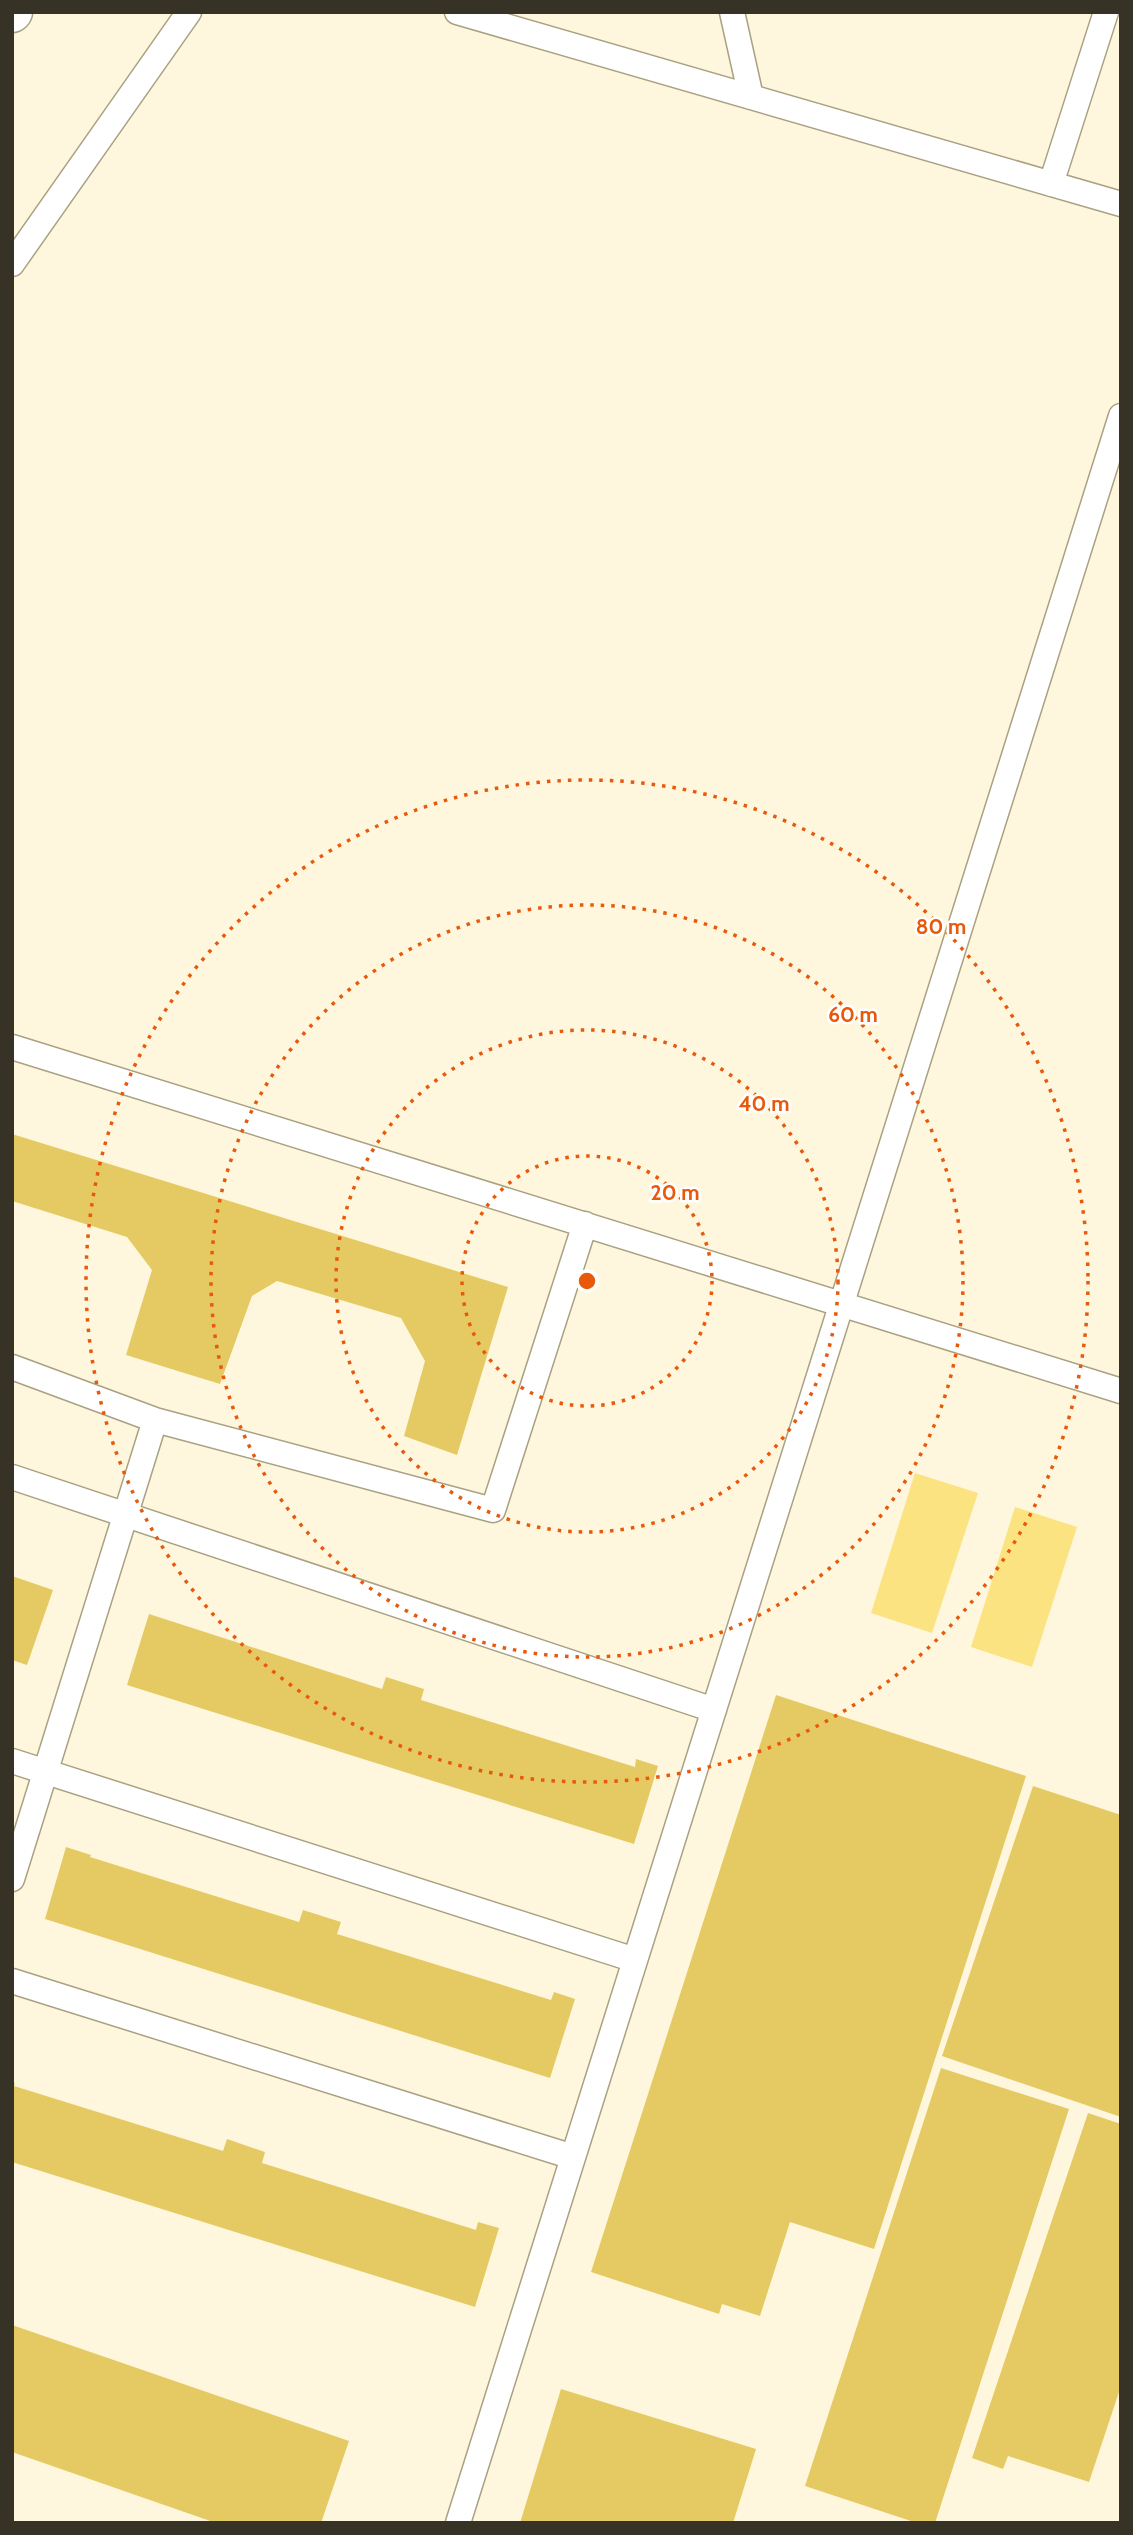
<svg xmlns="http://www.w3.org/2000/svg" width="1133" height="2535" viewBox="0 0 1133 2535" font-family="Cabin,sans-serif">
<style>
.green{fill:#fce382}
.building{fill:#e5ca63}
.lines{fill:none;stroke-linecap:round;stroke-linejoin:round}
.lane-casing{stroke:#a9a182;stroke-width:27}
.street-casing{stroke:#a9a182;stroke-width:41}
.lane{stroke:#fff;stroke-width:24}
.street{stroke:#fff;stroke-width:38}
.ring{fill:none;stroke:#e8590c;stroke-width:3.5;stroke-dasharray:3.5 7}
.centre{fill:#e8590c;stroke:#fff;stroke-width:3.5}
.ring-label{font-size:21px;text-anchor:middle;font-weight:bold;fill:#e8590c;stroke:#fff;stroke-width:5;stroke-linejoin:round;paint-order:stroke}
</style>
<rect width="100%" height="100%" fill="#fef7dd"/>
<path class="green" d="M915 1473 978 1493 932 1633 871 1613Z
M1015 1507 1077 1527 1032 1667 971 1647Z"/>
<path class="building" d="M12 1134 508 1287 457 1455 404 1436 425 1361 401 1318 277 1281 252 1296 220 1384 126 1355 152 1270 127 1237 12 1201Z
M12 1576 53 1590 27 1665 12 1660Z
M149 1614 382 1689 386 1677 424 1689 421 1700 635 1767 636 1759 658 1766 634 1844 127 1685Z
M776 1695 1026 1776 874 2249 790 2222 760 2316 722 2304 719 2314 591 2272Z
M1033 1786 1121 1815V2117L942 2056Z
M66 1847 91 1855 90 1857 299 1922 303 1910 341 1922 337 1934 551 2000 554 1992 575 1999 550 2078 45 1919Z
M941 2068 1069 2109 935 2523H917L805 2486Z
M12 2082 15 2083 14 2086 223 2151 227 2139 265 2152 262 2163 476 2230 478 2222 499 2228 475 2307 12 2162Z
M1088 2113 1121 2124V2386L1089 2482 1008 2456 1003 2469 972 2458Z
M12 2325 349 2441 321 2523H216L12 2452Z
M561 2389 756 2449 733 2523H520Z"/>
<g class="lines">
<g class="lane-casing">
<path id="lane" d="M457 12 1121 204
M732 12 751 97
M1051 184 1106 12
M12 264 189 12
M12 1047 1121 1391
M12 1367 155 1420
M12 1477 714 1710
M12 1761 635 1960
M12 1879 155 1420 493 1510 585 1224
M12 1981 573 2157
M458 2523 1121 416"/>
</g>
<g class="street-casing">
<path id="street" d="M12 13 13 12"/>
</g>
<use href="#lane" class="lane"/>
<use href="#street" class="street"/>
</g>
<g class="ring">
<circle cx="587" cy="1281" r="125"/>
<circle cx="587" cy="1281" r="251"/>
<circle cx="587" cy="1281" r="376"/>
<circle cx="587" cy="1281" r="501"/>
</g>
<circle cx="587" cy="1281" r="10" class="centre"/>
<g class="ring-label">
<text x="941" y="934">80 m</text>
<text x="853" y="1022">60 m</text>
<text x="764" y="1111">40 m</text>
<text x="675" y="1200">20 m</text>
</g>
<rect width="1133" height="2535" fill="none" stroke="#363326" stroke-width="28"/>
</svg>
